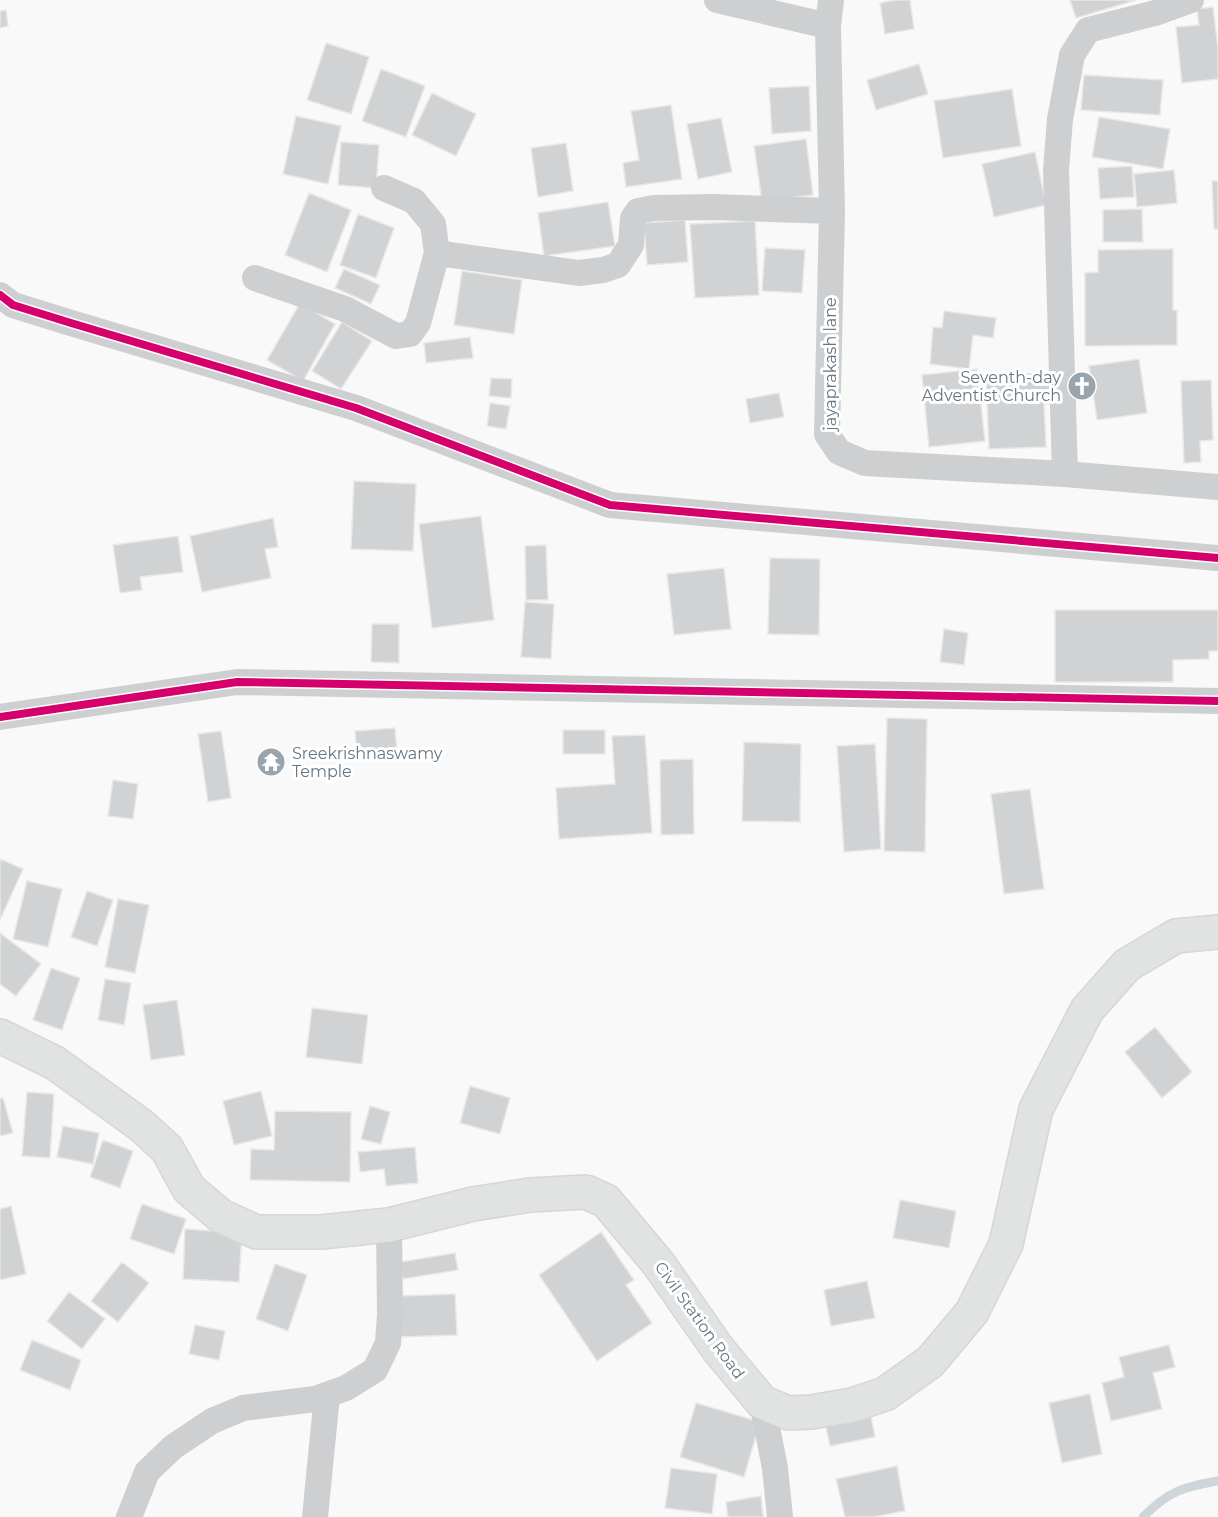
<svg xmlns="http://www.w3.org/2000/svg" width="1218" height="1517" viewBox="0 0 1218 1517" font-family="Montserrat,sans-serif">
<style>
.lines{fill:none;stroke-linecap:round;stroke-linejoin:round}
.stream{stroke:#ced6d9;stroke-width:9}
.building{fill:#d0d2d3;stroke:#e8e8e8;stroke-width:1.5}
.secondary-casing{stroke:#d5d6d7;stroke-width:36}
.street{stroke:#cecfd0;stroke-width:26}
.secondary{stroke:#e1e2e2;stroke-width:33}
.cycleway-casing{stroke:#fff;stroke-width:11}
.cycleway{stroke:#d6006c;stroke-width:8}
.labels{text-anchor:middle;stroke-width:6;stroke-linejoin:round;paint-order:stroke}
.street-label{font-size:16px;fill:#657683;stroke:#fff}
.poi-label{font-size:16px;fill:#657683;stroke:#fff;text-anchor:end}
</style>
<rect width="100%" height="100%" fill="#f9f9f9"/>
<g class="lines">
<path class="stream" d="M1143 1517C1169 1491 1183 1487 1218 1481"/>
</g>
<path class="building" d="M896 0H910L914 29 885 34 880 3Z
M1070 0H1136L1076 18Z
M1213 7 1218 48V79L1182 83 1176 27 1199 25 1197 9Z
M6 10 8 26 0 28V11Z
M326 43 369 57 351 114 307 100Z
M919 64 928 94 876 110 867 80Z
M381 69 425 86 406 137 362 121Z
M1084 75 1163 80 1160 115 1081 110Z
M809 86 811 131 772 134 769 88Z
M1012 89 1021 146 943 158 934 101Z
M432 93 476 114 456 156 412 135Z
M671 105 682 179 626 187 623 163 639 160 631 111Z
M296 116 341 126 328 184 283 174Z
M1099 117 1170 129 1163 169 1092 157Z
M721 118 732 172 698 179 687 124Z
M806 139 813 195 762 201 754 146Z
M341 142 379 145 376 188 338 185Z
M566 143 573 191 538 197 531 148Z
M1035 152 1046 205 994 217 982 164Z
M1132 166 1134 197 1100 199 1098 168Z
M1174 170 1177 203 1137 207 1134 174Z
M1212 181H1218V229H1214Z
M309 193 351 210 327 272 285 255Z
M608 202 615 246 544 256 538 213Z
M1142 209 1143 242H1103V210Z
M358 214 394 228 376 278 340 265Z
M685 220 688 262 647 265 644 223Z
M755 221 759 295 695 298 690 224Z
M765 248 805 250 802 293 762 291Z
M1173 249V310H1177V345L1085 346V273L1098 272V250Z
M344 269 380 285 371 304 335 288Z
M462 271 522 280 514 334 454 325Z
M300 303 335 324 303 381 267 360Z
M944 311 996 318 993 338 973 335 969 369 930 364 933 327 942 328Z
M342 322 372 341 341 389 312 371Z
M470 337 473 358 426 363 424 343Z
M1139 359 1147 413 1097 420 1089 366Z
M977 369 985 441 929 447 922 375Z
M1059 373 1060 404H1044L1046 447 989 449 986 375Z
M491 378 512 379 511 398 489 396Z
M1211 380 1213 440 1200 441 1201 462 1184 463 1181 381Z
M779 393 784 417 750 423 746 399Z
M490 403 510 406 506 429 487 426Z
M354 481 416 484 413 551 351 549Z
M481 516 494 620 432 628 419 524Z
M273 518 278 547 265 549 271 578 202 592 190 536Z
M178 536 183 572 140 577 142 590 120 593 113 545Z
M546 545 548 600H526L525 546Z
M770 558 820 559 819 635 768 634Z
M724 568 731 629 674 635 667 574Z
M525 602 554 604 551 659 521 657Z
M1055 610H1218V651H1209V659L1173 660V682H1055Z
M372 624H399V663L371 662Z
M944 629 968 633 964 665 940 662Z
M887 718 927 719 925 852 884 851Z
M395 728 397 752 357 756 355 731Z
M563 730H605V754H563Z
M221 731 231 798 208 802 198 734Z
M645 735 652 833 559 839 556 788 615 784 612 736Z
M744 742 801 744 800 822 742 821Z
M875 744 881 849 844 852 837 746Z
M693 759 694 834 661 835 660 760Z
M113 780 138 784 133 819 108 816Z
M1030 789 1044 889 1004 894 991 794Z
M0 859 23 869 0 920Z
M27 881 62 889 48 947 13 939Z
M87 891 113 900 97 946 71 937Z
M118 899 149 905 135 973 105 967Z
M0 933 41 964 16 996 0 984Z
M51 968 80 978 62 1030 33 1020Z
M105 979 131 983 124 1025 98 1020Z
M177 1000 185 1055 151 1060 143 1005Z
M312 1008 368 1015 362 1064 306 1057Z
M1155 1027 1192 1072 1162 1098 1125 1052Z
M470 1086 510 1098 500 1134 460 1123Z
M261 1091 272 1136 234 1145 223 1101Z
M27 1092 54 1094 50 1158 22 1156Z
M3 1098 13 1133 0 1136V1099Z
M370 1106 390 1112 381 1144 361 1139Z
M275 1111 351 1112 350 1182 250 1180 251 1149 274 1150Z
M63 1126 99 1133 93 1164 57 1157Z
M103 1140 133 1151 120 1188 90 1177Z
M415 1147 418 1183 386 1186 384 1169 360 1172 358 1152Z
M900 1200 956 1211 949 1248 893 1238Z
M142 1204 186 1219 174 1254 130 1239Z
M11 1206 26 1274 0 1280V1209Z
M185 1229 242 1233 239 1282 183 1279Z
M601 1232 634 1280 626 1285 652 1323 597 1361 539 1275Z
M455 1253 458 1270 403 1279 400 1262Z
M122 1262 149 1283 118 1322 91 1301Z
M275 1264 307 1275 288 1331 256 1319Z
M867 1281 875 1318 831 1326 824 1290Z
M69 1292 105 1319 82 1349 47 1321Z
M455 1294 457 1335 400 1337 399 1296Z
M195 1325 225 1331 219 1360 189 1354Z
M32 1340 81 1360 70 1390 20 1370Z
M1169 1345 1175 1367 1153 1373 1162 1409 1111 1421 1102 1383 1124 1377 1119 1357Z
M1090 1394 1102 1454 1062 1463 1049 1403Z
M696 1403 760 1422 744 1477 680 1457Z
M869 1407 875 1437 830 1446 824 1417Z
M897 1466 905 1511 873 1517H845L836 1479Z
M671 1468 717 1474 712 1514 665 1508Z
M761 1496 763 1517H728L726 1502Z"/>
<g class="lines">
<g class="secondary-casing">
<path id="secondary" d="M0 1036 55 1063 142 1126 167 1149 189 1189 221 1216 256 1232H321L389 1225 473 1204 530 1195 586 1192 606 1201 658 1263 718 1349 762 1402 788 1413 811 1412 852 1405 885 1394 930 1362 972 1312 1006 1244 1036 1109 1087 1010 1127 965 1176 936 1218 932"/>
</g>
<path class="street" d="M717 0 828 26
M831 0 828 26 832 211 827 434 839 452 865 463 1065 474 1218 487
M384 188 414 201 433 224 437 253 579 273 603 270 618 265 631 245 633 218 638 211 654 208 713 207 832 211
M255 278 345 309 396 336 410 334 418 323 437 253
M0 295 13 305 71 323 356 408 610 505 1218 558
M1065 474 1056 170 1060 119 1072 55 1088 30 1155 13 1191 0
M0 717 237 682 1218 701
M762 1402 775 1468 780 1517
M129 1517 147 1472 173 1447 212 1421 243 1408 315 1399 346 1388 375 1370 388 1343 390 1314 389 1225
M315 1517 327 1395"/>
<use href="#secondary" class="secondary"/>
<g class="cycleway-casing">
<path id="cycleway" d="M0 295 13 305 71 323 356 408 610 505 1218 558
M0 717 237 682 1218 701"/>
</g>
<use href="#cycleway" class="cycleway"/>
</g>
<defs>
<g id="church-disc" transform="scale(1.5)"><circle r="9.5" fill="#99a4ac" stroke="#fff"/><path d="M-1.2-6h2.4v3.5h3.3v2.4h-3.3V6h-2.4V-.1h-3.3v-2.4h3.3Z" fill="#fff"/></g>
<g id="temple-disc" transform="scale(1.5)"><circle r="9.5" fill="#99a4ac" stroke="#fff"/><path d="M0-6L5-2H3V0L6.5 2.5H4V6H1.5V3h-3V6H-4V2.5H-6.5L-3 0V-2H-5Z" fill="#fff"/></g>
</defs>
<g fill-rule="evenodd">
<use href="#church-disc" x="1082" y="386"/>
<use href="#temple-disc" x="271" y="762"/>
</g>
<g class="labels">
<g class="street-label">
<text transform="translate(830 364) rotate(-90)" y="6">jayaprakash lane</text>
<text transform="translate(700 1320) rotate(54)" y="6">Civil Station Road</text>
</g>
<g class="poi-label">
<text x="1061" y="383">Seventh-day<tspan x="1061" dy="18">Adventist Church</tspan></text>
<text x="292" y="759" text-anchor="start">Sreekrishnaswamy<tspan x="292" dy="18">Temple</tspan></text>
</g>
</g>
</svg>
